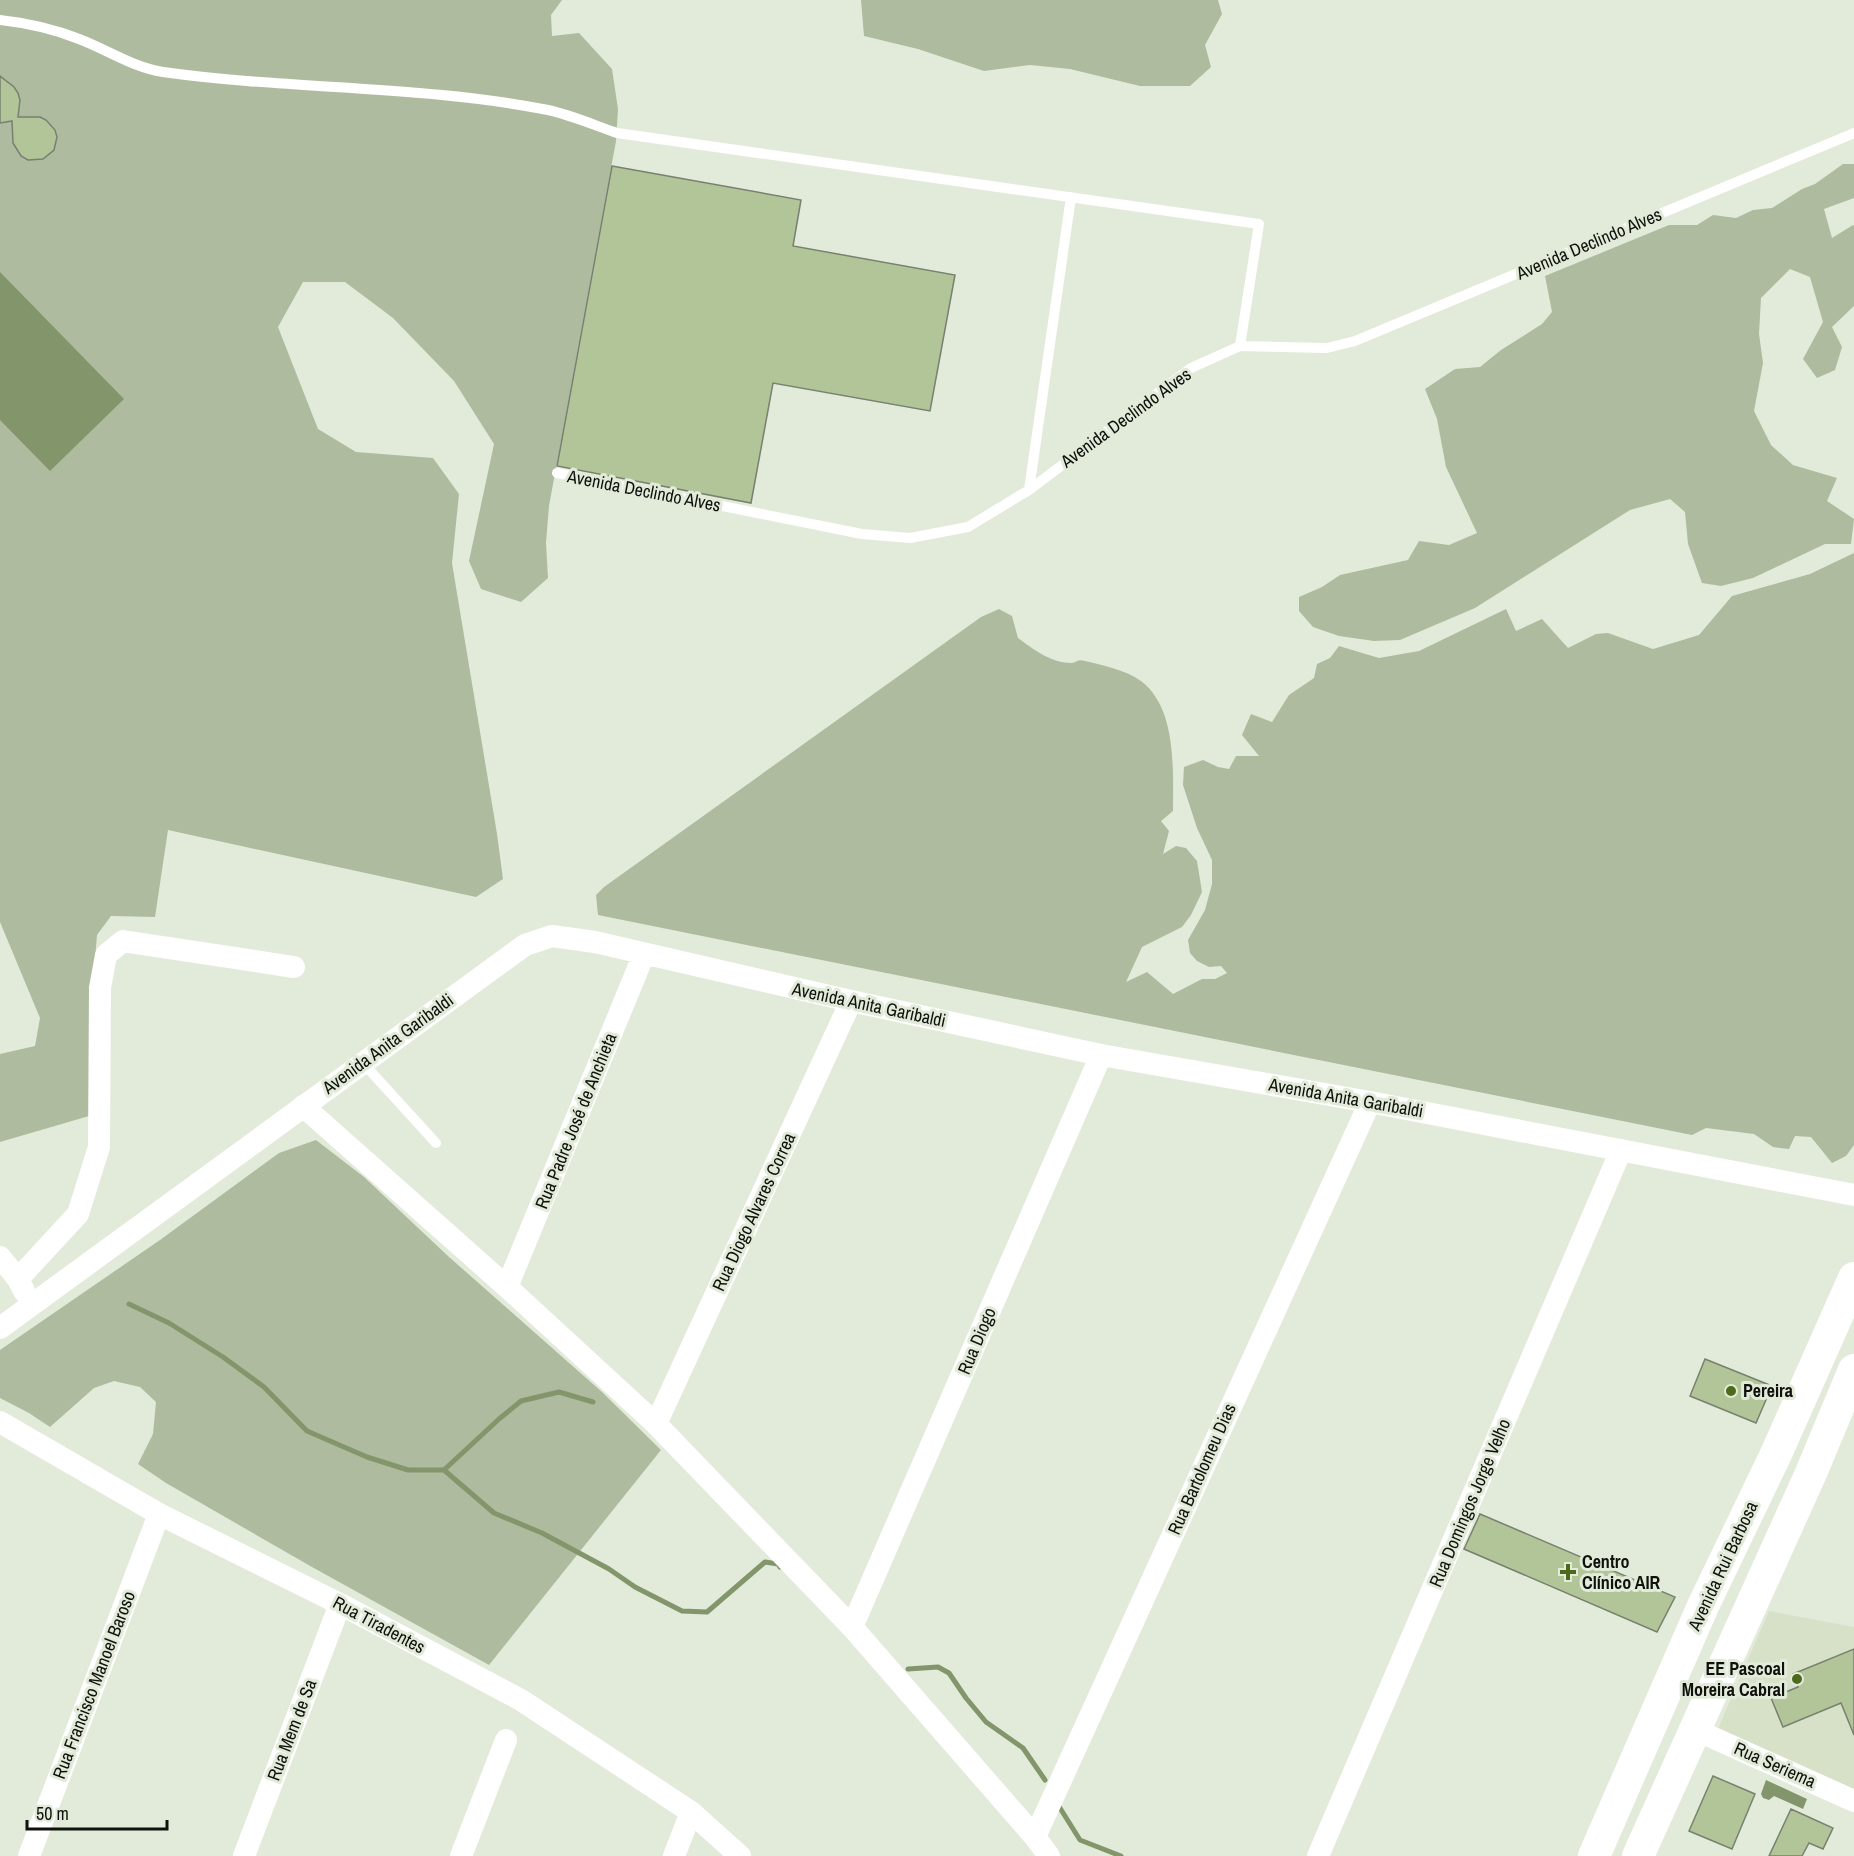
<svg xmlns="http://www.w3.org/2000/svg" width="1854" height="1856" viewBox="0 0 1854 1856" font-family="'Archivo Narrow',sans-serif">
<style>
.built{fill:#d6e1c8}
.green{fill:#aebb9f}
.water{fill:#83966b}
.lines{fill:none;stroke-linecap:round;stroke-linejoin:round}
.stream{stroke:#83966b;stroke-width:5}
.building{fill:#b1c599;stroke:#788070;stroke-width:1.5}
.service{stroke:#fff;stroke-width:10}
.minor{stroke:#fff;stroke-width:22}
.secondary{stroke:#fff;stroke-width:32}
.poi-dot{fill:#4d691c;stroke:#e2ebd9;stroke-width:2}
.labels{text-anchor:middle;stroke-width:6;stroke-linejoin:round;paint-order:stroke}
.street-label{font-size:18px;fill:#0f120c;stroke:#e2ebd9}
.poi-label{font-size:18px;font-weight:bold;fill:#0f120c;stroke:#e2ebd9;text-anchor:start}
</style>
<rect width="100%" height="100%" fill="#e2ebd9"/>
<path class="built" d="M1769 1611 1854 1627V1789L1717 1731Z"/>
<path class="green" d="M0 0H562L551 15 552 36 579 33 612 69 618 109 616 141 549 506 546 543 548 578 521 602 481 589 469 561 494 444 454 381 393 318 345 282H303L278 327 318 429 356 452 433 458 459 494 452 563 497 834 503 879 476 897 168 830 155 917 111 916 97 935 93 983 89 1116 0 1142V1054L35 1046 40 1018 0 922Z
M861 0H1218L1222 14 1205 45 1211 67 1190 86H1140L1070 69 1030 65 984 71 918 49 864 36Z
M1843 164H1854V198L1824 209 1832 238 1853 225 1854 226V306L1832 327 1842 347 1835 370 1817 378 1803 359 1823 322 1810 277 1790 269 1761 298 1759 334 1763 363 1754 411 1771 445 1793 465 1837 478 1827 501 1854 519 1851 544H1825L1753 578 1721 586 1702 583 1688 544 1685 512 1670 499 1630 510 1475 608 1400 640 1374 641 1339 636 1313 627 1299 611V597L1322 587 1340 575 1408 560 1419 541 1449 545 1477 533 1446 467 1437 419 1425 389 1455 369 1480 367 1501 350 1542 324 1552 312 1545 276 1669 225H1697L1713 215 1736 218 1753 210 1772 208 1802 189 1815 184Z
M1854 553V1145L1846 1156 1832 1163 1811 1137 1795 1136 1789 1149 1773 1147 1754 1134 1706 1128 1692 1135 598 915 596 895 604 887 981 617 999 609 1012 616 1018 638C1033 649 1051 663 1072 663 1077 662 1079 659 1085 661 1102 665 1126 670 1141 681 1177 708 1173 771 1173 811L1161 821 1169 831 1163 854 1176 846 1186 848 1197 861 1202 892 1191 915 1182 927 1142 947 1126 982 1147 972 1173 994 1202 979H1215L1227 973 1221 966 1209 967 1197 961 1190 953 1188 940 1205 910 1212 884V860L1197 828 1183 785 1184 767 1203 760 1218 767 1229 769 1236 756H1259L1242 735 1251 714 1272 722 1289 695 1314 678 1317 664 1330 658 1339 646 1379 658 1419 651 1506 609 1516 631 1542 619 1568 648 1596 634 1608 633 1653 649 1699 635 1732 596 1810 574Z
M316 1140 364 1177 449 1257 602 1392 661 1450 489 1665 312 1567 166 1483 138 1464 153 1434 156 1402 140 1387 114 1381 94 1388 50 1427 29 1413 0 1398V1350L160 1240 279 1153Z"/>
<path class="water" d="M0 272 124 399 50 471 0 420Z
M1766 1780 1807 1799 1803 1809 1774 1796 1769 1800 1763 1798 1761 1794Z"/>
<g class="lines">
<path class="stream" d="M129 1304 169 1323 223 1357 264 1387 307 1431 367 1457 408 1470H444L494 1513 542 1533 609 1569 635 1587 682 1611 707 1612 765 1562 778 1564 780 1567
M444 1470 499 1419 521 1401 559 1392 593 1402
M908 1669 938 1667 949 1673 966 1698 986 1722 1023 1748 1045 1780
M1060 1808 1080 1840 1121 1856"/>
</g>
<path class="building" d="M0 76 14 87 18 93 20 100 18 117H40L46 120 55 130 57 137 54 150 43 159 28 160 21 156 13 143 12 121 0 123Z
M612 166 801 200 793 246 955 275 930 411 773 383 751 503 557 466Z
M1705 1359 1772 1386 1756 1423 1690 1396Z
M1480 1514 1675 1597 1657 1632 1464 1549Z
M1854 1649V1735L1841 1703 1783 1727 1771 1698 1798 1687 1793 1674Z
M1713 1776 1755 1794 1732 1849 1689 1831Z
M1791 1809 1833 1828 1823 1849 1809 1843 1802 1856H1769Z"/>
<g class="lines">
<path class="service" d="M0 20C27 23 54 29 79 39 108 50 132 67 163 72 291 90 421 85 548 110 571 115 594 125 617 133L1259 224 1240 346
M557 473 862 534 910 538 968 527 1029 490 1191 368 1240 346 1327 348 1355 341 1854 133
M1029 490 1071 197
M363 1063 436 1143"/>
<path class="minor" d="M303 1106 507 1287 656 1424 852 1627 1035 1837 1049 1856
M0 1257 18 1279 24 1291
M18 1279 78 1214 99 1147 100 988 106 955 123 941 294 967
M507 1287 644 954
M0 1328 525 945 552 936 595 942 851 1001 1101 1055 1370 1102 1854 1195
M0 1422 159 1514 340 1604 521 1700 691 1812 740 1856
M656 1424 851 1001
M852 1627 1101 1055
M1696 1730 1854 1801
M1035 1837 1370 1102
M29 1856 159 1514
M244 1856 340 1604
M461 1856 506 1740
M674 1856 691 1812
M1318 1856 1621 1150"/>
<path class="secondary" d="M1594 1856 1703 1606 1776 1454 1854 1278
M1638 1856 1811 1473 1854 1370"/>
</g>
<g class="poi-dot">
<circle cx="1731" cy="1391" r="6"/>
<path d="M1565 1563h6v6h6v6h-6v6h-6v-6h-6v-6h6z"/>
<circle cx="1797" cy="1679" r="6"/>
</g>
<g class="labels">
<g class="street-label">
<text transform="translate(1589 244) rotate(-23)" y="6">Avenida Declindo Alves</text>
<text transform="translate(1126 418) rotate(-36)" y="6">Avenida Declindo Alves</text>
<text transform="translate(644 491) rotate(11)" y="6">Avenida Declindo Alves</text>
<text transform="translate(869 1005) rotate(12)" y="6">Avenida Anita Garibaldi</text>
<text transform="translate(388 1044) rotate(-36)" y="6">Avenida Anita Garibaldi</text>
<text transform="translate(1346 1098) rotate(10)" y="6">Avenida Anita Garibaldi</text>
<text transform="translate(576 1121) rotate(-68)" y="6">Rua Padre José de Anchieta</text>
<text transform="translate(754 1212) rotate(-65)" y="6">Rua Diogo Alvares Correa</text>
<text transform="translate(977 1341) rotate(-67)" y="6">Rua Diogo</text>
<text transform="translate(1202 1469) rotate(-66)" y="6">Rua Bartolomeu Dias</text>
<text transform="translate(1470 1503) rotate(-67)" y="6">Rua Domingos Jorge Velho</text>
<text transform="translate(1723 1566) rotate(-65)" y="6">Avenida Rui Barbosa</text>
<text transform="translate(379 1625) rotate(28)" y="6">Rua Tiradentes</text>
<text transform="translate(94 1685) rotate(-69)" y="6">Rua Francisco Manoel Baroso</text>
<text transform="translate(292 1730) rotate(-69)" y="6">Rua Mem de Sa</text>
<text transform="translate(1775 1765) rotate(24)" y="6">Rua Seriema</text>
</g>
<g class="poi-label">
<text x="1743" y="1397">Pereira</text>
<text x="1582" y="1568">Centro<tspan x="1582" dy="21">Clínico AIR</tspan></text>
<text x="1785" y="1675" text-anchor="end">EE Pascoal<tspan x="1785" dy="21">Moreira Cabral</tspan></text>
</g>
</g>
<path d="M27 1820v9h140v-9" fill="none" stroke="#0f120c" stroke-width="3"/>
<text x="36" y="1820" font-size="18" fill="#0f120c" stroke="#e2ebd9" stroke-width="4.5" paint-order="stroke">50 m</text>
</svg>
